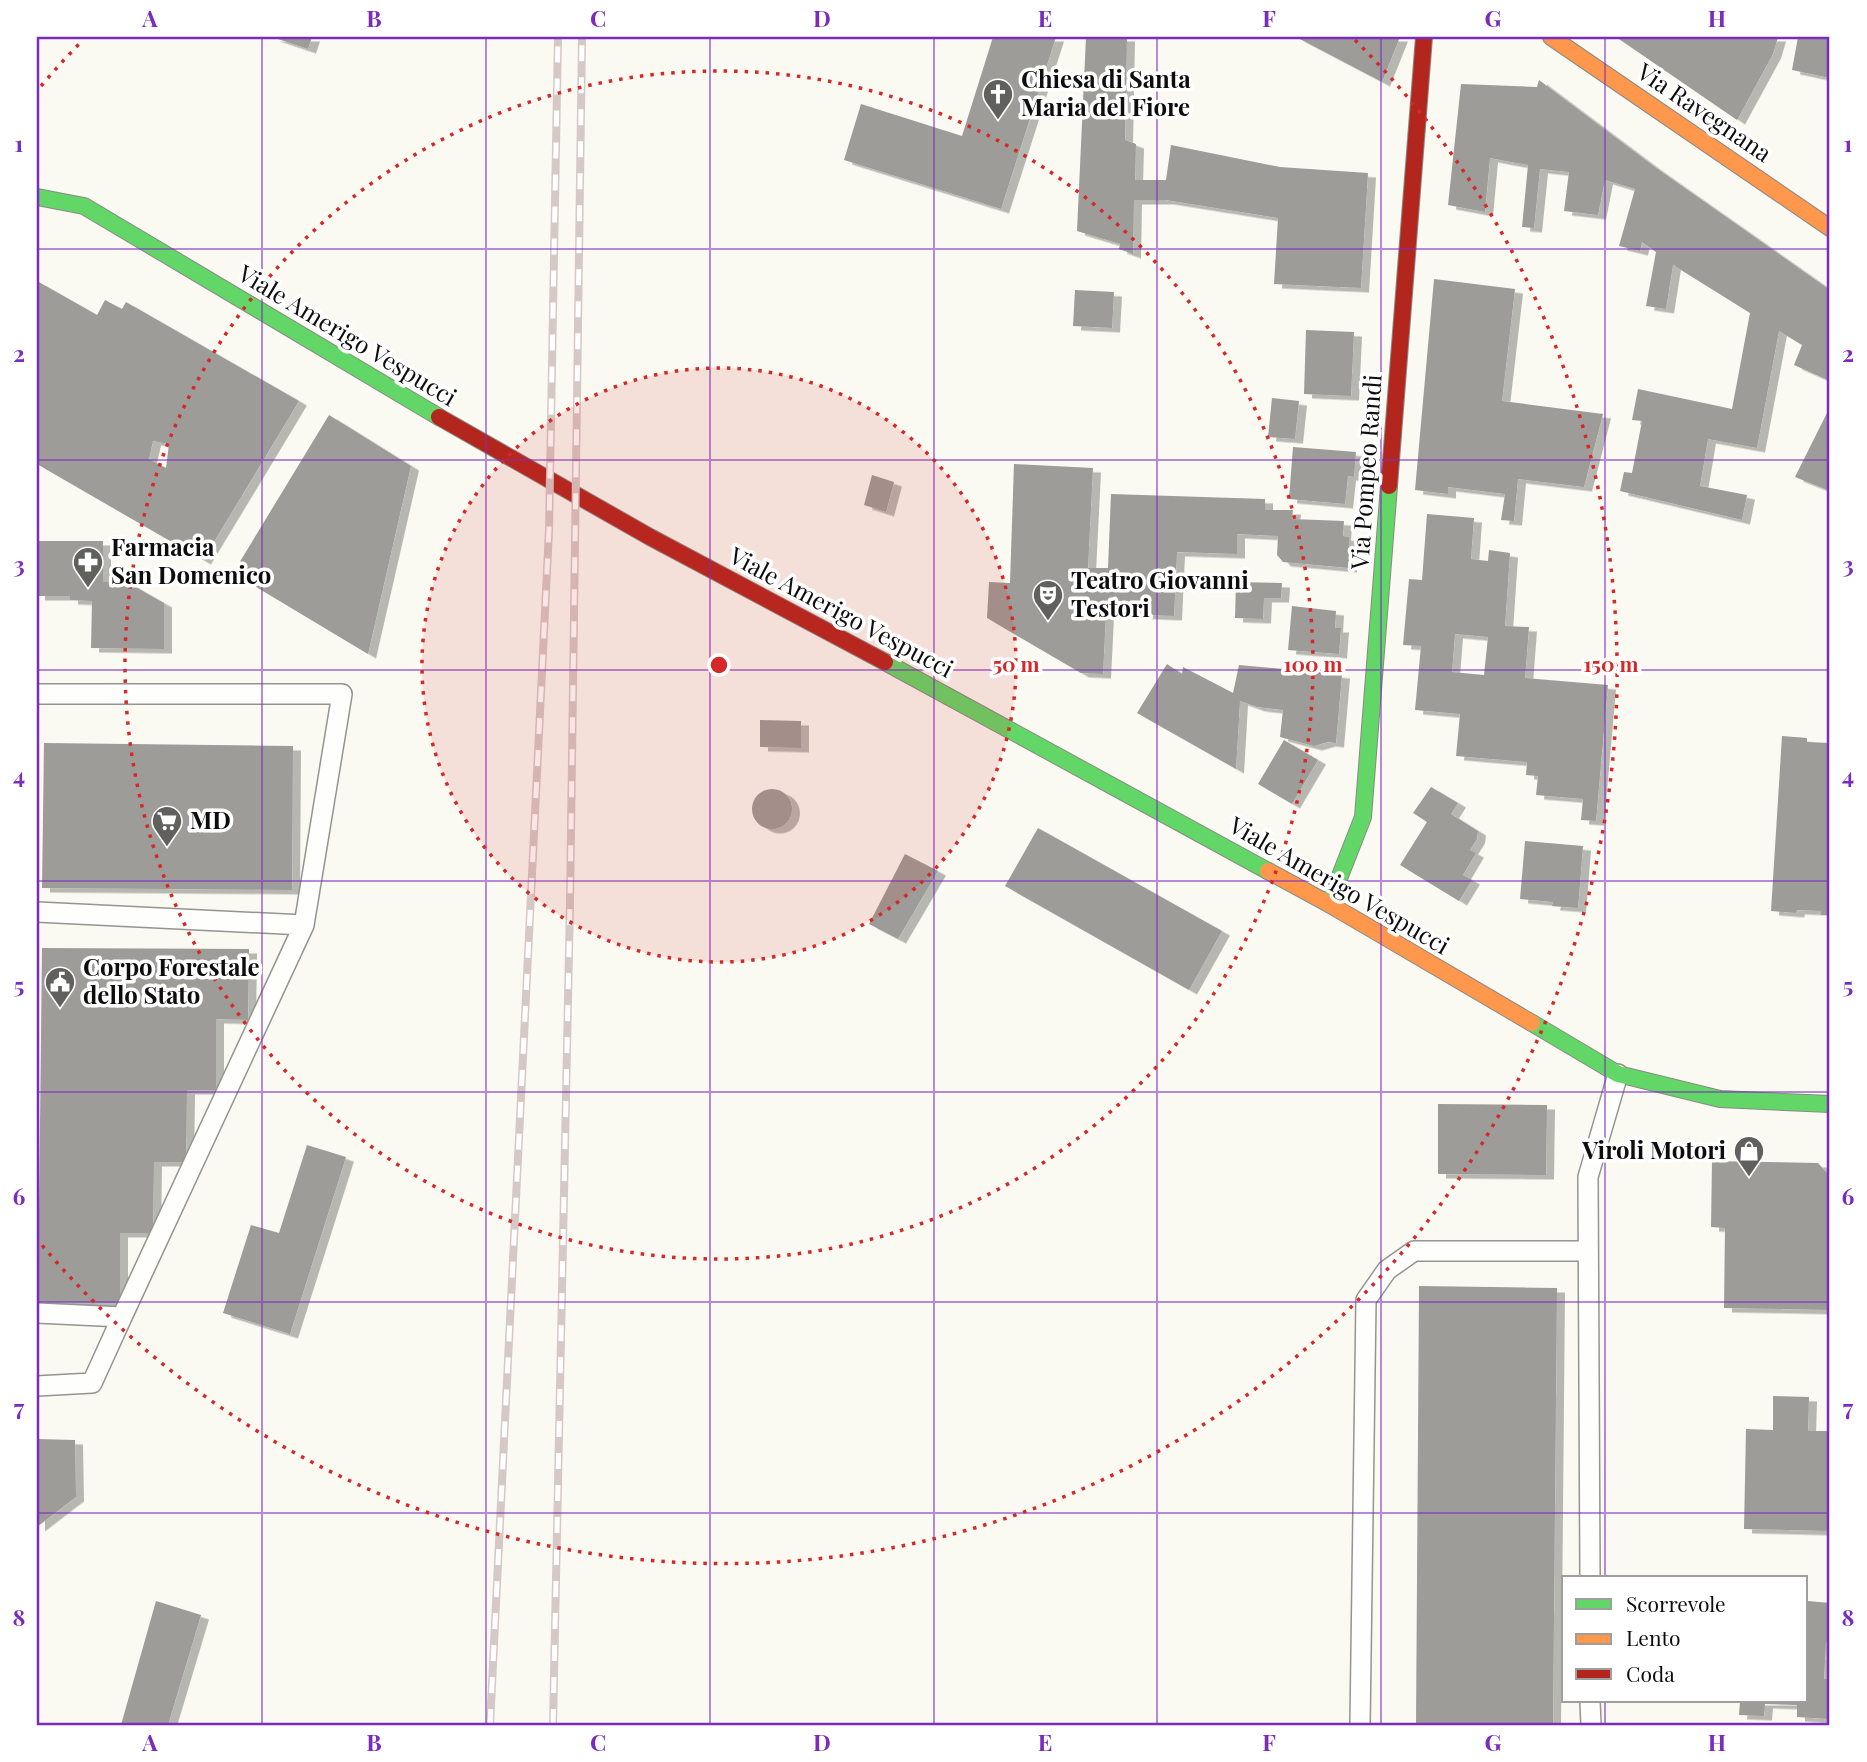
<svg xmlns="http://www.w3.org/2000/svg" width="1867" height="1762" viewBox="0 0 1867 1762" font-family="'Playfair Display',serif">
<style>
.building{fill:#9d9c98;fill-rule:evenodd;filter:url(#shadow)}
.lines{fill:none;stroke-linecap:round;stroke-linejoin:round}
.lane-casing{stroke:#949490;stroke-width:22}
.fast-casing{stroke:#8a8a87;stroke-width:18}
.slow-casing{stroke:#8a8a87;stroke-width:18}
.jam-casing{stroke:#8a8a87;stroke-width:18}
.lane{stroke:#fefefd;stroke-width:19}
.fast{stroke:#63d668;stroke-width:16}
.slow{stroke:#ff974d;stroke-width:16}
.jam{stroke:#b3261e;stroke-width:16}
.rail-casing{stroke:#d5c8c5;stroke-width:8}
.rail{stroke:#fff;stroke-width:5;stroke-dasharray:16;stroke-linecap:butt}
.grid{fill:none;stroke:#7b2cbf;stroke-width:2;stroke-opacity:0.55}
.ring{fill:none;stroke:#d62828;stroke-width:3.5;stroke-dasharray:3.5 7}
.labels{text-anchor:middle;stroke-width:7;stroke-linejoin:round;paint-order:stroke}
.poi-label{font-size:24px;font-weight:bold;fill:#0d0d0d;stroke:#fff;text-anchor:start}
.street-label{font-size:24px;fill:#0d0d0d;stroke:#fff}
.centre{fill:#d62828;stroke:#fff;stroke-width:3.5}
.ring-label{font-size:21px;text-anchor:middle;font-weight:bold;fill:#d62828;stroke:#fff;stroke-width:7;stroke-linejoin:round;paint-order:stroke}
.neatline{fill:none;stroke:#7b2cbf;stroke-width:2.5}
.grid-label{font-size:23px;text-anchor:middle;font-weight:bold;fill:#7b2cbf}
</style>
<defs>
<filter id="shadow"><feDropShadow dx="8" dy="4.5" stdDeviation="0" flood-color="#0004"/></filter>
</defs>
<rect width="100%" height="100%" fill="#fafaf2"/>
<path class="building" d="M272 37H312L308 49Z
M993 37H1056L1001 209 844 160 861 104 962 136Z
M1086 37H1127L1125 140 1136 144 1135 180H1166L1171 145 1280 167 1368 173 1361 288 1274 284 1278 218 1166 200H1134L1133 254 1119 249 1120 244 1077 231Z
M1296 37H1400L1382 82Z
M1616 37H1778L1773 54 1737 120Z
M1798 37H1830V78L1792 70Z
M1539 80 1655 167 1830 290V381L1794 365 1802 345 1779 331 1757 448 1708 439 1700 486 1747 495 1742 520 1620 491 1624 472 1632 473 1642 421 1632 420 1638 389 1732 409 1750 313 1673 265 1666 309 1646 306 1656 252 1642 242 1640 251 1619 246 1635 189 1605 180 1598 215 1564 211 1569 172 1540 169 1534 228 1522 227 1528 165 1490 158 1485 212 1448 205 1461 84 1537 87Z
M1434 279 1515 289 1502 401 1603 414 1584 487 1518 479 1514 521 1501 520 1505 494 1448 487V494L1415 490Z
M37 281 97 315 105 300 122 309 126 302 299 401 203 560 37 464ZM153 441 169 444 166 468 149 459Z
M1075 290 1114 292 1112 328 1073 326Z
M1306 330 1354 332 1351 396 1304 394Z
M1272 398 1299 401 1295 439 1268 437Z
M1830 407V491L1795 477Z
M329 415 411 466 368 654 233 573Z
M1293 447 1356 452 1354 477 1348 476 1345 504 1289 499Z
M1014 464 1093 468 1088 568H1108L1111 494 1265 499V510H1293L1292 519 1344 521 1343 536 1349 537V568L1283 562 1277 555 1278 536 1237 534V554L1177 552 1174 616 1106 613 1103 674 1081 673 987 618 989 582 1010 583Z
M872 475 894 482 886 512 864 505Z
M1427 514 1474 518 1471 559 1488 561 1489 550 1510 553 1505 626 1529 627 1525 678 1608 685 1596 821 1581 820 1583 799 1536 795 1538 776 1526 775 1527 762 1456 756 1460 714 1415 710 1421 646 1403 645 1409 579 1422 580ZM1455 634 1488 637 1484 675 1452 672Z
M37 541H103V582H127L164 603V649L91 648 92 601 70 600V596H37Z
M1236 582 1282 583 1281 598H1264L1263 619 1235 618Z
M1292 606 1336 611 1335 628H1341L1339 654 1288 650Z
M1167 664 1182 674 1183 667 1233 693 1239 665 1342 674 1336 743 1328 742 1314 746 1280 737 1283 710 1257 707 1240 701 1236 769 1137 713Z
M760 720 801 721V748L760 747Z
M1782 736 1807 738V742L1830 743V915H1821V911L1797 910 1796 913 1771 911Z
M1284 740 1318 760 1292 804 1258 784Z
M44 743 293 746 292 890 42 888Z
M1431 787 1458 803 1451 814 1478 831 1477 839 1470 850 1476 853 1463 875 1472 880 1459 901 1400 865 1427 822 1413 813Z
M752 809a20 20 0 1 1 40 0a20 20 0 1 1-40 0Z
M1038 828 1222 931 1189 990 1005 886Z
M1525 841 1583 846 1578 908 1552 906 1553 902 1520 899Z
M905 854 938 871 898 939 869 924Z
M42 948 249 949 248 1020 216 1019V1090H187L186 1162H154L153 1233H120V1303L38 1302Z
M1438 1104 1547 1105 1546 1175 1438 1174Z
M307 1145 346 1157 290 1334 223 1313 251 1225 279 1233Z
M1712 1161 1818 1163 1830 1176V1310L1724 1308 1725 1228 1711 1227Z
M1419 1286 1557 1288 1553 1725H1416Z
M1773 1396 1809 1397 1808 1431H1828L1827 1531 1744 1529 1746 1429 1773 1430Z
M37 1439 75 1440 76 1497 37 1527Z
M156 1601 201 1615 168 1725H121Z
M1808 1601 1830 1603V1642H1826L1824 1679H1829L1828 1719 1797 1717V1705L1765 1704 1764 1716 1739 1715 1740 1701H1806V1614Z"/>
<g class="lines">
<g class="lane-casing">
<path id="lane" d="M37 694H342L304 925
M37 912 304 925 122 1317
M37 1313 122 1317 92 1383 37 1386
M1590 1578 1588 1177 1618 1074
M1590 1701 1591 1725
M1360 1725 1366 1300 1387 1270 1414 1251H1588"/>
</g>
<g class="fast-casing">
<path id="fast" d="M37 197 84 206 439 417
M885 662 1268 871
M1329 904 1363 817 1389 486
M1532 1023 1618 1074 1720 1099 1830 1104"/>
</g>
<g class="slow-casing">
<path id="slow" d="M1551 37 1830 228
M1268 871 1329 904 1532 1023"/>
</g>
<g class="jam-casing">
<path id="jam" d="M439 417 650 537 885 662
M1389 486 1424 37"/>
</g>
<use href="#lane" class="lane"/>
<use href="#fast" class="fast"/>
<use href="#slow" class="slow"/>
<use href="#jam" class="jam"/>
<g class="rail-casing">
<path id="rail" d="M490 1725 549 530 558 37
M553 1725 570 903 582 37"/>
</g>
<use href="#rail" class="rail"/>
</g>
<path class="grid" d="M262 37V1725M486 37V1725M710 37V1725M934 37V1725M1157 37V1725M1381 37V1725M1605 37V1578M37 249H1830M37 460H1830M37 670H1830M37 881H1830M37 1092H1830M37 1302H1830M37 1513H1830M1605 1701V1725"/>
<circle cx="719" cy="665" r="297" fill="#d62828" fill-opacity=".12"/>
<g class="ring">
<circle cx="719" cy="665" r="297"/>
<circle cx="719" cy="665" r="594"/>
<path d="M41 86A892 892 0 0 1 83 40M1355 40A892 892 0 1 1 41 1244"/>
</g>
<defs>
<g id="church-pin" transform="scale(1.575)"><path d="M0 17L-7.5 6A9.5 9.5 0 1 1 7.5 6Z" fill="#60605d" stroke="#fff"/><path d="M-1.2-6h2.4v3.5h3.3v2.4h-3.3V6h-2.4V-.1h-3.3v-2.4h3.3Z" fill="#fff"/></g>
<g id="pharmacy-pin" transform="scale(1.575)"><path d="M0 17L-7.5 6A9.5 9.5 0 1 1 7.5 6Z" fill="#60605d" stroke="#fff"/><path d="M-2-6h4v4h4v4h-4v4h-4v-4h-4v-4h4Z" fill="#fff"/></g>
<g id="theatre-pin" transform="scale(1.575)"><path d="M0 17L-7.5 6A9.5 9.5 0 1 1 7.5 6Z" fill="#60605d" stroke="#fff"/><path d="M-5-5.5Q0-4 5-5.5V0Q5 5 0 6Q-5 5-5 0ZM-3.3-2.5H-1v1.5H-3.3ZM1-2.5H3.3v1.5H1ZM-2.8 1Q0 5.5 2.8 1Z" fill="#fff"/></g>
<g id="supermarket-pin" transform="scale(1.575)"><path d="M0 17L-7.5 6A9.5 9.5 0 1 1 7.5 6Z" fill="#60605d" stroke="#fff"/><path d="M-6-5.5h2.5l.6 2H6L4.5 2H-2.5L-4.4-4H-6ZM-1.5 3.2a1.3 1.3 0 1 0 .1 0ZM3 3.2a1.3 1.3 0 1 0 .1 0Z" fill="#fff"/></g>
<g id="civic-pin" transform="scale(1.575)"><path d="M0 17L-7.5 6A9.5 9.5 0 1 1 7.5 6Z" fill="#60605d" stroke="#fff"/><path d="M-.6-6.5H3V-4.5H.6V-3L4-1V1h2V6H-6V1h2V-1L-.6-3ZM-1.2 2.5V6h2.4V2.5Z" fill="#fff"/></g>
<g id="shop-pin" transform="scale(1.575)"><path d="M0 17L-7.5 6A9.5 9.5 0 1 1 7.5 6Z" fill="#60605d" stroke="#fff"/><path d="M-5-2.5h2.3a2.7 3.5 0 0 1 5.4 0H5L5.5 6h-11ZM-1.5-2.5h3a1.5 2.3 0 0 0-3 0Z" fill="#fff"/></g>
</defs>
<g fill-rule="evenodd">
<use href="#church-pin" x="998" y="94"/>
<use href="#pharmacy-pin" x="88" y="562"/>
<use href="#theatre-pin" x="1048" y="595"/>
<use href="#supermarket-pin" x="167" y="821"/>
<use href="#civic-pin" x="60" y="982"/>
<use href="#shop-pin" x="1749" y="1151"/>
</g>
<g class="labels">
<g class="poi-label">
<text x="1021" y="88">Chiesa di Santa<tspan x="1021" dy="28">Maria del Fiore</tspan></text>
<text x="111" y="556">Farmacia<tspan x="111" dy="28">San Domenico</tspan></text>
<text x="1071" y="589">Teatro Giovanni<tspan x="1071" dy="28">Testori</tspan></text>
<text x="190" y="829">MD</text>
<text x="83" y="976">Corpo Forestale<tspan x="83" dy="28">dello Stato</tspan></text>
<text x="1726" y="1159" text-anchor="end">Viroli Motori</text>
</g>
<g class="street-label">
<text transform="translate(1704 113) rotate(34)" y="8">Via Ravegnana</text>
<text transform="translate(347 336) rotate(31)" y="8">Viale Amerigo Vespucci</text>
<text transform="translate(1367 472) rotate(-86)" y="8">Via Pompeo Randi</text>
<text transform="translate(841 613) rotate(28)" y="8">Viale Amerigo Vespucci</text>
<text transform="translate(1339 886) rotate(30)" y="8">Viale Amerigo Vespucci</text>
</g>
</g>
<circle cx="719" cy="665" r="10" class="centre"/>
<g class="ring-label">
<text x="1016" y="672">50 m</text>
<text x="1313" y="672">100 m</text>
<text x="1611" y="672">150 m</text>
</g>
<rect width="1867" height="1762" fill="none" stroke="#ffffff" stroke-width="77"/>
<rect x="1562" y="1576" width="245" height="126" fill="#ffffff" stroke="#9e9e9e" stroke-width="2"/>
<rect x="1576" y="1599" width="35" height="10" fill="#63d668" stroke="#9e9e9e" stroke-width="2"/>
<text x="1626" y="1612" font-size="21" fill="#0d0d0d">Scorrevole</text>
<rect x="1576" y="1634" width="35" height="10" fill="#ff974d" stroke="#9e9e9e" stroke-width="2"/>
<text x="1626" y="1646" font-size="21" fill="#0d0d0d">Lento</text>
<rect x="1576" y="1669" width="35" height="10" fill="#b3261e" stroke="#9e9e9e" stroke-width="2"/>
<text x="1626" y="1682" font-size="21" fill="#0d0d0d">Coda</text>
<rect x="38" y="38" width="1790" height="1686" class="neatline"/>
<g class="grid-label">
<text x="150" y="27">A</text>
<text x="374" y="27">B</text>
<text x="598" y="27">C</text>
<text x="822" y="27">D</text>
<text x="1045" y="27">E</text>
<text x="1269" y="27">F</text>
<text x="1493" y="27">G</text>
<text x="1717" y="27">H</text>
<text x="19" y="152">1</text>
<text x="1848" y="152">1</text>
<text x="19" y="362">2</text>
<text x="1848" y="362">2</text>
<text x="19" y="573">3</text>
<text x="1848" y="573">3</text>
<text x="19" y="784">4</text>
<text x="1848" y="784">4</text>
<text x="19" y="994">5</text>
<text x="1848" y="994">5</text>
<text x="19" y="1205">6</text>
<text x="1848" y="1205">6</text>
<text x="19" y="1416">7</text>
<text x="1848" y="1416">7</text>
<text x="19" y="1626">8</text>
<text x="1848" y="1626">8</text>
<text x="150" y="1751">A</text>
<text x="374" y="1751">B</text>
<text x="598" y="1751">C</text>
<text x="822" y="1751">D</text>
<text x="1045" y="1751">E</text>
<text x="1269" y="1751">F</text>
<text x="1493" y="1751">G</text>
<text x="1717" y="1751">H</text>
</g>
</svg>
